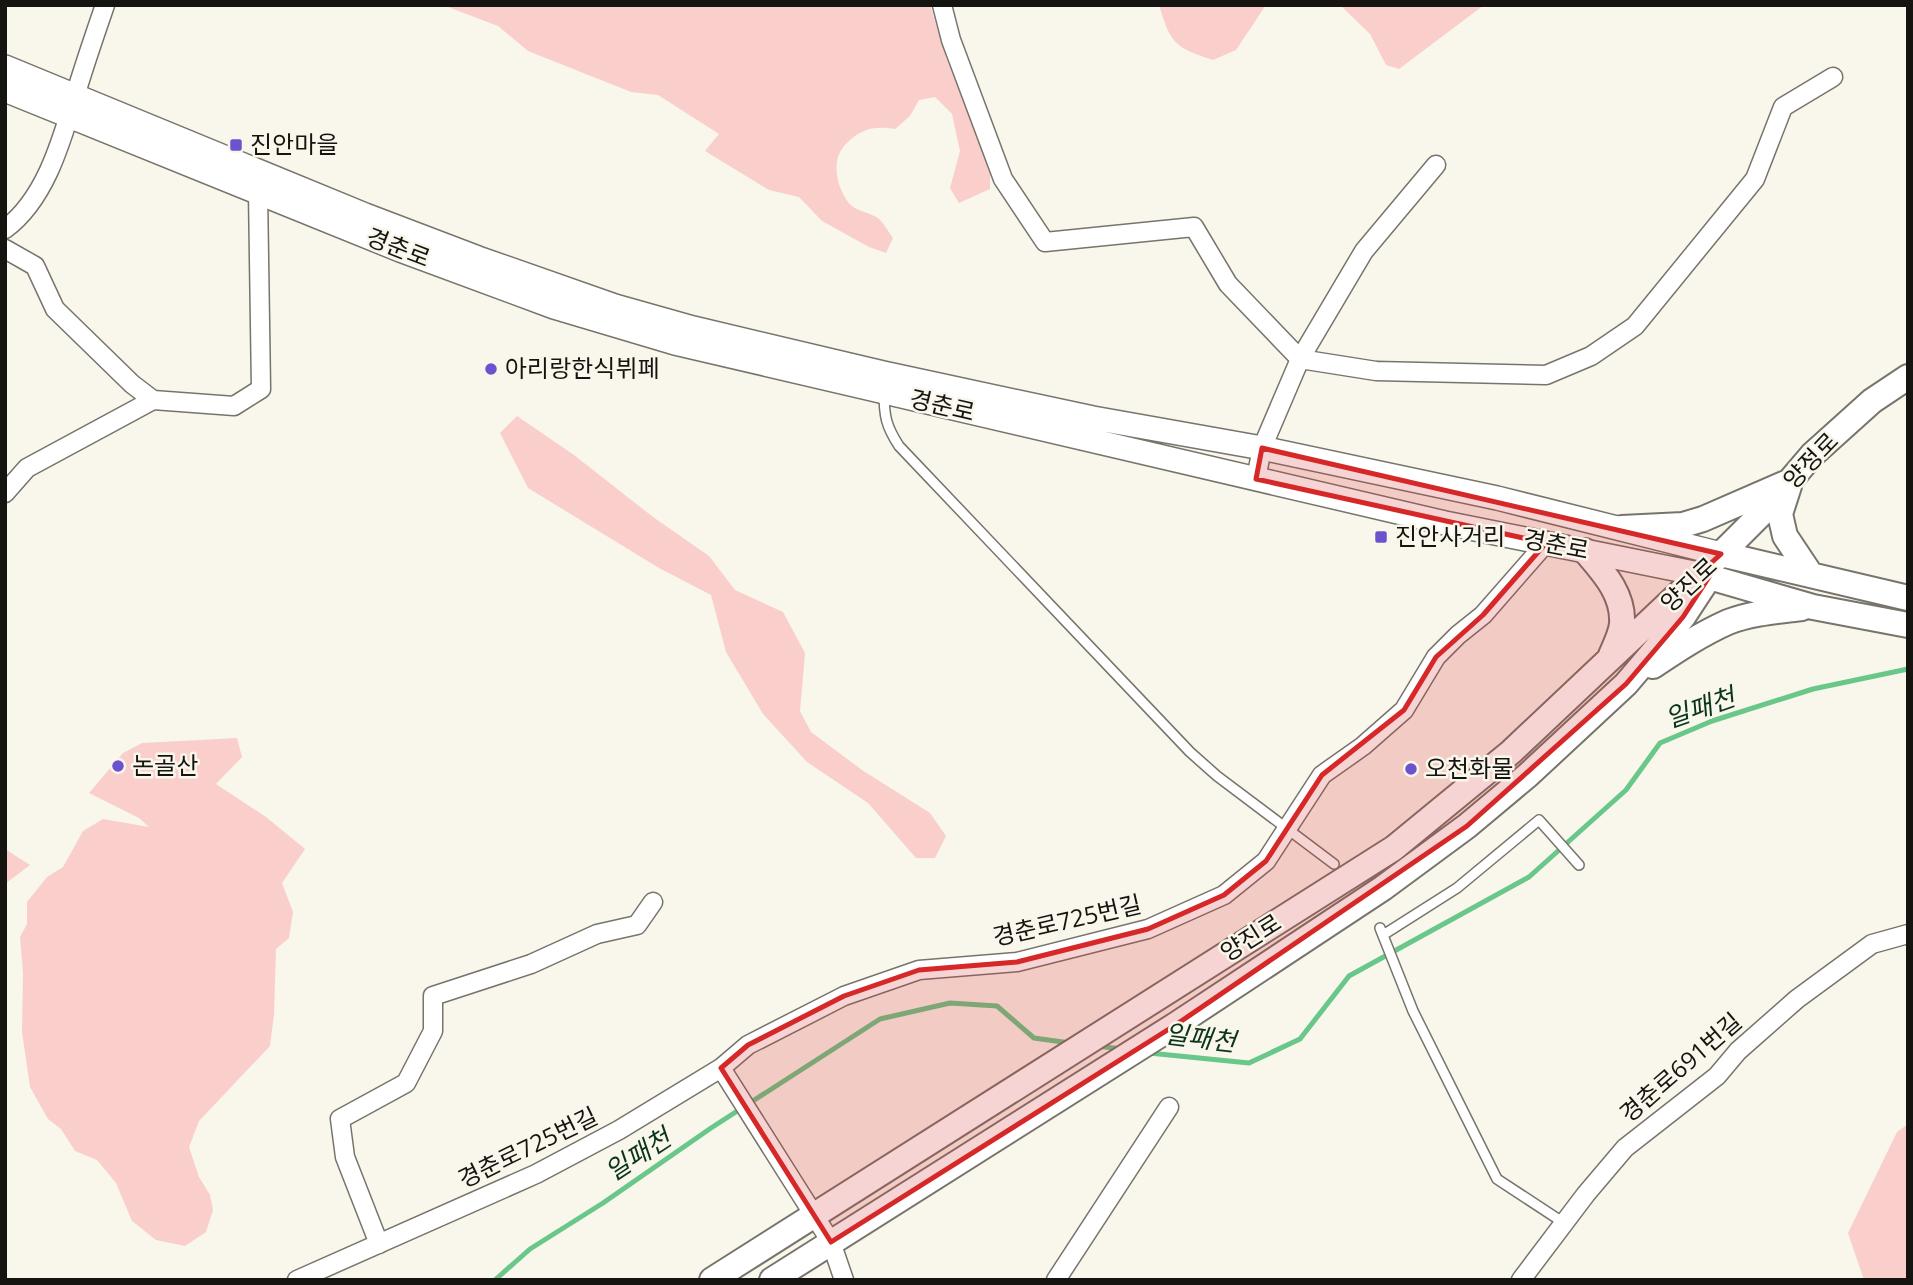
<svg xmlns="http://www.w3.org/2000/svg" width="1913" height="1285" viewBox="0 0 1913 1285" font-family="'Open Sans','Noto Sans KR',sans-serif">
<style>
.green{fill:#facfcb}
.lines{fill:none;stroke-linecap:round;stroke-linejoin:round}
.stream{stroke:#68c789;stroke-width:5}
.service-casing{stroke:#77746c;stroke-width:12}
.minor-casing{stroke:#77746c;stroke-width:21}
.tertiary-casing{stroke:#77746c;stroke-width:26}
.secondary-casing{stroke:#77746c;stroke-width:28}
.service{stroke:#fff;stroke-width:9}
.minor{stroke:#fff;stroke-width:18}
.tertiary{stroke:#fff;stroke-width:23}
.secondary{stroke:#fff;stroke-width:24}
.marked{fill:#d62828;fill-opacity:0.2;stroke:#d62828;stroke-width:5;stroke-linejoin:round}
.poi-dot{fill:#6b53cd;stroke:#f9f6ec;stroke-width:2.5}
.labels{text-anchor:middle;stroke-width:5;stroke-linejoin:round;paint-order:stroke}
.poi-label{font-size:24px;fill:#161411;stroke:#f9f6ec;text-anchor:start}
.street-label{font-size:24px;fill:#161411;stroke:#f9f6ec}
.water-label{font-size:26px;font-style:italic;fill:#0a341c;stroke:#f9f6ec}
</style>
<rect width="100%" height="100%" fill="#f9f6ec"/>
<path class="green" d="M443 5H930L948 63 990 166V189L959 203 950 188 960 151 952 114 935 97 919 100 910 116 895 129C875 126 862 128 847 143 830 158 836 186 848 202 855 212 872 212 880 220 885 225 889 233 893 238L886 253 869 247 822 221 799 197 769 190 705 151 719 134 658 95 631 92 528 51 498 26Z
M1159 5H1266L1236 50 1213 60C1174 47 1171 44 1159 5Z
M1340 5H1484L1399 69 1386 65 1370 34Z
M517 416 574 455 653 517 709 556 735 590 783 612 805 653 800 711 811 732 862 770 930 813 946 836 935 858H916L868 803 807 762 763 714 726 652 711 595 659 568 528 488 500 433Z
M237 738 242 757 216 784 266 817 305 849 282 883 293 912 289 938 276 949 274 1014 270 1046 199 1121 189 1147 199 1177 210 1195 213 1210 206 1232 185 1246 156 1240 132 1221 116 1183 97 1160 75 1151 61 1129 48 1119 30 1087 22 1032 23 973 20 937 27 924V902L47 877 63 867 83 831 103 819 149 827 139 818 89 793 123 753 142 743Z
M5 849 30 865 5 884Z
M1908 1124V1280H1864L1848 1233 1897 1132Z"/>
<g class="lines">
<path class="stream" d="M1097 1046 1122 1049
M1149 1053 1249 1063 1300 1039 1349 976 1529 877 1626 790 1660 743 1712 721 1813 689 1908 669
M495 1280 530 1249 603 1203 711 1128 880 1019 950 1003 997 1006 1034 1038 1070 1043"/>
<g class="service-casing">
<path id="service" d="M884 392C884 416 886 426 899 446L1190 752 1217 776 1334 864
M1380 928 1413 1011 1497 1179 1564 1223
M1383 935 1457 888 1539 820 1579 865"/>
</g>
<g class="minor-casing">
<path id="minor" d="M942 5 951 40 1003 179 1045 242 1194 227 1228 284 1300 359 1376 371 1546 375 1591 356 1635 326 1755 179 1783 107 1833 77
M5 229C46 199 62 139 76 93 85 63 95 34 105 5
M5 249 35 266 55 309 132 384 153 400
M1256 479 1262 448 1300 359 1364 251 1436 165
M5 493 27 468 153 400 234 406 261 389 258 192
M721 1068 831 1242 844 1280
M379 1244 345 1157 340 1119 406 1083 433 1031V996L531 964 597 934 637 925 653 902
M297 1280 536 1174 619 1130 721 1068 748 1045 844 996 919 970 1017 962 1148 929 1224 895 1266 861 1322 775 1363 746 1404 710 1436 657 1458 635 1483 615 1546 543
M1056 1280 1169 1107
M1521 1280 1586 1194 1625 1148 1717 1076 1738 1051 1797 999 1872 944 1908 934"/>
</g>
<g class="tertiary-casing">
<path id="tertiary" d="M5 67 365 215 478 258 615 306 693 328 883 373 1093 418 1262 448 1497 498 1721 554
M5 90 400 250 554 307 675 343 1445 523 1699 574"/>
</g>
<g class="secondary-casing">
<path id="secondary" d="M1789 486 1780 514 1785 536 1811 575
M1622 528 1683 525 1703 519 1786 483
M1585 551C1603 572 1624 594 1622 624 1621 634 1615 646 1611 655
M1721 554 1908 598
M1699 574 1813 607 1908 625
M1653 666C1677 650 1701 634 1728 622 1751 613 1778 611 1802 608
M712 1280 1394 848 1511 752 1721 554 1766 509 1812 455 1872 401 1908 377
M772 1280 1177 1024 1383 888 1467 826 1528 775 1626 684 1683 617 1706 582"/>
</g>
<use href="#service" class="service"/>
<use href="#minor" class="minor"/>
<use href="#tertiary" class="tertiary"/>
<use href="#secondary" class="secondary"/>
</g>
<path class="marked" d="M1262 448 1721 554 1699 574 1709 577 1683 617 1626 684 1467 826 1177 1024 831 1242 721 1068 748 1045 844 996 919 970 1017 962 1148 929 1224 895 1266 861 1322 775 1404 710 1436 657 1483 615 1546 543 1256 479Z"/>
<g class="poi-dot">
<rect x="229" y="138" width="14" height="14" rx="3.5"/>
<circle cx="491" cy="369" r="7"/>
<rect x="1374" y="530" width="14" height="14" rx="3.5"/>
<circle cx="118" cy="766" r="7"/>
<circle cx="1411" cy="769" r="7"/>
</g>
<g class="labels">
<g class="poi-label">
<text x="250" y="153">진안마을</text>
<text x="505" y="377">아리랑한식뷔페</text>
<text x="1395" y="545">진안사거리</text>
<text x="132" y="774">논골산</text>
<text x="1425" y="777">오천화물</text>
</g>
<g class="street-label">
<text transform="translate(398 248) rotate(21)" y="8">경춘로</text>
<text transform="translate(942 406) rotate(13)" y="8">경춘로</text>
<text transform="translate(1811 461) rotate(-46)" y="8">양정로</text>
<text transform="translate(1556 545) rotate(11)" y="8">경춘로</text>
<text transform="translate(1689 585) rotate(-43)" y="8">양진로</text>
<text transform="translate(1067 921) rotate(-13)" y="8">경춘로725번길</text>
<text transform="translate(1251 938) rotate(-32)" y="8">양진로</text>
<text transform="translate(1681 1068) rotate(-41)" y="8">경춘로691번길</text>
<text transform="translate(528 1148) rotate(-26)" y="8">경춘로725번길</text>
</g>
<g class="water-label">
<text transform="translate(1700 708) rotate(-19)" y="9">일패천</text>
<text transform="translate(1200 1038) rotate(7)" y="9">일패천</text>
<text transform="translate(638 1155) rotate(-33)" y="9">일패천</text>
</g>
</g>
<rect width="1913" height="1285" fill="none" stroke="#161411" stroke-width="14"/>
</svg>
